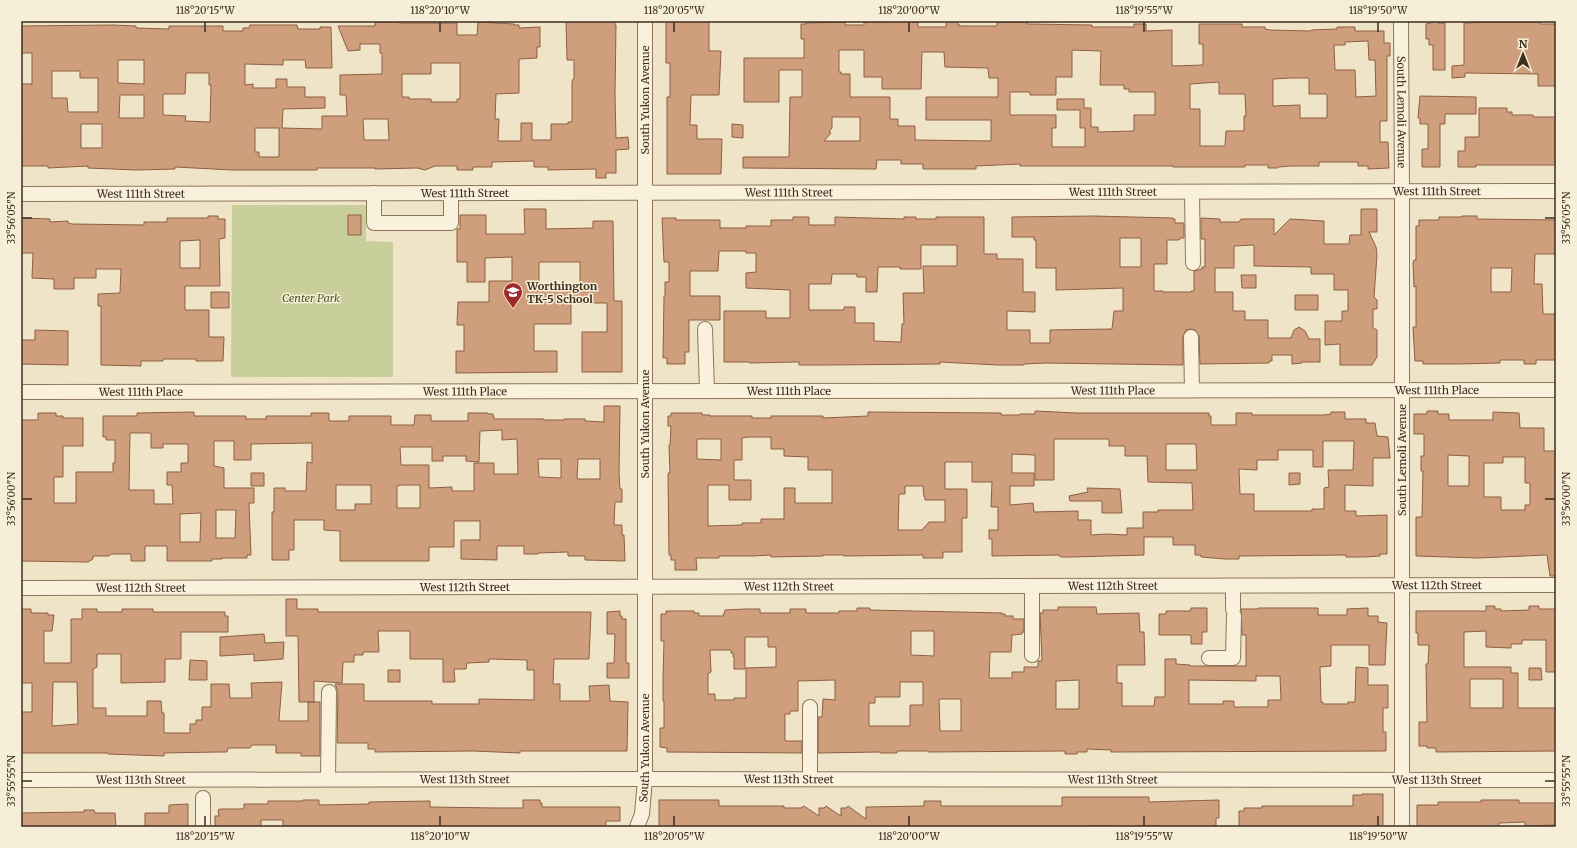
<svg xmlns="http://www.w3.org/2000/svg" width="1577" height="848" viewBox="0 0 1577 848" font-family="Merriweather,serif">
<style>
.green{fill:#c9cf9b}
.building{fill:#cf9f7d;stroke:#8d5f41;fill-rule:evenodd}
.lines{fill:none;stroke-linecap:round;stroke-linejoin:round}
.minor-casing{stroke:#8d765c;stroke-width:16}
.minor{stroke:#faf1dc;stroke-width:14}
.ticks{fill:none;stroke:#3d2e20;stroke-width:1.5}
.labels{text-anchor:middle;stroke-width:3;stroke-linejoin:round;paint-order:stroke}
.street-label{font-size:11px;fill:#3d2e20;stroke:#f7eed8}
.poi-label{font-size:11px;font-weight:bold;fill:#3d2e20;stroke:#f7eed8;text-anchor:start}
.park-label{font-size:11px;font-style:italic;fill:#4d5a26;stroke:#f7eed8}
.neatline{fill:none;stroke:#3d2e20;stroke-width:1.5}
.ticks-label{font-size:10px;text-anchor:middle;fill:#3d2e20}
</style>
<rect width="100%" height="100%" fill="#f0e4c8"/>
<path class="green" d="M232 205H366V241L393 242V377H231Z"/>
<path class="building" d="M566 21H615V25H616L615 95 616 138 628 137 629 149 616 150V173H606V178H596V169L548 170V167H534V161L492 162V167H473V170H457V166H435L425 170 417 168 375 169V168H317V170H232L175 167V169L136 170 88 168V166L48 168V166H22L21 84H32V53H21V26L113 25 136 26V28L169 29V26H223V31H243V28H249L250 25H297L298 29H320V27H331L332 68H306L305 60H283V65L245 64V85L253 84V88H276V79H287V87H305V97H325V108L283 109 282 128 322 129V116H347L346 95H340V75L382 74V53H380V44H360V50L348 51 338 26H375V22H399V23H457V35H477L478 22 514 24V25H519V28L540 27V47H537V58L519 59V93L496 94 495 119H499L498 141H521V123H532V140H551V124H568V122H572V82L573 79H574V60H567ZM118 60H144V84L118 83ZM431 63H460V99H457V102H431V99H409V97H402V74H431ZM52 71H80V78H98V112H68L67 98H52ZM186 73H209V85H211L210 122 185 121 186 116 163 115V94H185ZM120 95H144V118H119ZM363 119H388L389 140H364ZM81 124H102V148H81ZM255 128H279V157H259V152H255Z
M666 21H709V51H721L719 95H691L690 125H697V139H722L721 174H667V97H670V63H666Z
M912 21V22H918V27H946V21H958V25H960V26H997V22H1027V24H1031L1092 25V27H1134V24H1146V31L1172 30V66L1203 65V44H1199V24H1242V27H1265V29L1270 30 1310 31 1312 30 1337 29V27H1355V31H1384V43H1390V56H1387V121H1380V142H1388L1389 168 1368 169V166H1358V162H1319V166H1290L1278 167V168H1268V165H1245V167H1173V166H1020V164L976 166V169H923V164H901V160H877L876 169 743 168V157H789L790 97H802V70H779V102H744V58H804V39H801V24H806V23L845 22V25H864V22ZM1368 41 1369 60H1375L1376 96 1356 97 1355 70H1335L1334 45H1345V42ZM839 50H864V77H882V89H921L922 52H944L945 67 988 68 989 78H998V97H926V120H991V141L915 140V126H898V119H890V97H850V74H841V72H839ZM1072 50 1101 51 1100 85H1124V89H1129V92H1155V115H1134V131L1098 132V127H1091V108H1084V99H1057V110H1080V128H1085V147H1052V128H1056V115H1010V92H1030V95H1056V77H1072ZM1290 78H1309V94H1326L1327 95V118H1300V105L1273 106V79ZM1219 82V94H1245L1246 116H1244V131H1226L1225 146H1200V109H1190V84ZM832 117H860V141H824L831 133 829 132 832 128Z
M1438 21V23H1445V70H1433V45H1429V39H1426V24Z
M1495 22H1540V24H1556V86H1538V74L1465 73V77L1452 78V66L1464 65V23Z
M1420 96 1476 97V114H1445V124H1440V167H1422V149H1428V124H1420V118H1418Z
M1479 108H1507V112H1512V115H1533L1534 117H1556V165H1476V167H1458V151H1465V137H1479Z
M732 124 743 125V138L732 137Z
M524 209H546V229L593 228V221H613L614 301H622V372H582V332H607V303H571V324H534V351H557V372L456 373V351H464V325H457L458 302H489V281H512V257L485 258V282H467V262H457V229H460V215H486V234H525ZM539 262H580V286H539Z
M1361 209H1377V232H1369L1376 247 1377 255 1374 297 1377 300V309H1373V328L1377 330V357L1372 365H1340V344L1325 345V321H1342V311H1348V290H1334V274H1311V267L1254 266V245L1234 246V268H1215V292H1233V311H1245V320H1268V338H1291L1294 330 1299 327 1305 331 1309 339H1320V362H1302V363L1292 364V355H1272V361H1269V363L1200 364 1199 336 1195 330 1191 329 1186 330 1183 337V365L1046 363 1024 364V365H997L940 362V364L828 365H799V362H796L750 363 749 362H724V311H766V318H790V290L746 288V273L756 272V253H746V251H719L718 271H690V296H720V320H689V352H685V364H667V358H663L664 296H665V282H669V262H664L662 218H676V220H720V228H746V226H771V220H793V217H809V225H835V217L904 219V217H916V219H936V217H984V254H997V259H1023V292H1035V312L1007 311V330H1030V343H1050V330L1112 329 1114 311H1123V288L1056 290V268H1036V240H1034V237H1012V217L1093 216 1173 218V219H1175V223H1184V238H1180L1179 240H1167V264H1154V291H1163V292H1191V291H1194V271L1202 269V267H1205V239H1201V218L1220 219V222H1239L1241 219H1274V235L1290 219 1324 221V244H1349L1350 235H1361ZM1120 238H1141V267H1120ZM921 245H957V266H923L924 293H903L904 324H902L901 342 874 341V323H855V307H844V310H809V284H831L832 274H857V277H866V292H877L878 267H900V269H921Z
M348 215H361V235H348Z
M208 216H218V219H225V238L219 239 220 286H185V310H209V337H224L223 361H196V359H163V361H141V366L101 365V306H98V294L120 293 121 269H96V278H74V289H54V279L32 278 33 253H21V218L50 219V222L68 221V223L72 224 144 225V222H167V218H208ZM200 240V268H180V241Z
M1462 216H1477V219L1555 220 1556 254H1535L1534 284H1542L1543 314H1556V360H1536V364H1524V360H1500V363L1458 364H1423V361H1415L1413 327H1416V286L1414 287 1413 263 1414 260H1416V226H1419V220H1439V217H1462ZM1491 268H1512L1511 292H1491Z
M1241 275H1256V288H1242Z
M211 292H229V308H211Z
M1295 295H1318V310H1295Z
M35 330 68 331V365L21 364V340H35Z
M604 406H620L619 473 620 489H622V502H615L614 525H622V535H624L625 561 585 560V556H568V552L538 553V554H524V546H497V560L461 559V540H480V521H454V547H429V561H340V531L324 530V520H294V550H289V560H272V512H274V488H285V491H306L307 462 312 463V443L251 444V460H234V441H214V466L224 468V488H254V503H249L251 555H247V558H222V559H212V561H167V546H145V561H131V554H111L109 556H93V559L88 562 21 561V420H38V413H56V416H63V418H83V446H63V477H54V503H76V472H113V463H115V440H106V437H103V416H137V413L194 412V416H246V419H266V416H311V413H329V421H349V416H391V425H414L415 415H431V421H468V413H488V414H493L494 419H544V420H564V419H585V421L604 422ZM502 430V440L517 439 518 474H494V463H474V491H452V487L429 488V465H401L400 447H432V461H443V456H466V461L479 462 480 431ZM130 433H151V448H163V444H188V463H181V472H167V485H172L173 504H154V490H129ZM538 459H561V478L539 477ZM578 459H600V479H577ZM336 485H371V504H355V510H336ZM401 485H420V508H397V486ZM216 510H236L235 538H216ZM201 513 200 542H180V514Z
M1035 411 1077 413H1209V416H1211V425H1236V413H1252V415H1325L1331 414V412H1345V419H1366V423H1375L1377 436 1388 437 1390 458H1373V486L1345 485V511H1356V516L1387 515V554H1380V556L1365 557H1346V555L1239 556V559H1225L1201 557V555H1195V545H1173V537H1144V555L1071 557H1061L1058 555 992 556V539H989V530H998V507H991L992 482H972V462H945V489H967V518H962V552H943V558H923V555L844 556V555H823V556L771 557V555L752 556H719V558H696L697 570H675V560H671V555H669L668 473H670L669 445H670L671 426H668V416H671V413H702V415H710V416H752V418H771V416H823V418L868 416V412L1001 413V415H1020V414H1035ZM748 437H771V449H784V456L808 457V470H832V503H795V488H784V519H761V523H742V525L708 526V485H729V500H751V480H734V460H742V438ZM697 439H721V460L697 459ZM1054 439H1109V446H1125V456H1147L1148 482 1192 483 1193 510H1158V512H1143V528H1127V535L1107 534 1091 535V520H1078V511L1034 512 1033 503 1010 505V486H1034V473H1012V454L1035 455V480H1054ZM1323 441H1354L1353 470H1328L1329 487 1324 488V509H1312V511H1254V494H1240L1239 469 1257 470V460H1278V450H1313V467H1323ZM1166 444H1196L1197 470H1166ZM905 486H923L924 497H925V500H945V522H929L922 530H898L899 494H905Z
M1427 411H1438V414H1449V420H1493V412L1519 413 1520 428H1544V451H1556V576H1550L1547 555 1478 558 1416 556V517H1422L1423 471H1421V456H1424V434H1414V414H1427ZM1448 455 1469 456V486H1448ZM1503 457H1525V483H1530V505H1525V510H1501V497H1484V463H1503Z
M251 473H264V486H251Z
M1289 473H1300V484L1289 485Z
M1087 488 1120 489 1122 513H1102V501H1070L1069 496 1088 492Z
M286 599H297V609H318V612H591L589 659H554L553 684H560V701H590L589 686 609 685 610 701 628 702 627 751H520V753L473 751 375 752V749H368V743H337L338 692 335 684H364V701H432V704H479V699L534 700V670H527V660L489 659V662L467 663 466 669H454L455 682H443V659H410V631H378L379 652H363V655H354V662H343L342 683 314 681V702H299L298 636H286Z
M1486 606H1495V609H1501V611L1529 610V606H1539V609H1556V672H1546V640H1522V644H1511V648L1486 647V631L1464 632V667H1511V673H1518V708H1556V751L1436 752V748H1427V746H1419V722H1427L1426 664H1428L1429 645H1418V633H1416V611H1486ZM1470 679H1503V708H1470Z
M1058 607H1096L1097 614 1139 613 1140 632H1144L1145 665H1117V683H1122V706H1154L1155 697H1165V659H1176V664L1190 665V666H1246V635H1242L1241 609H1258V608H1318V615H1347V609L1368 608V616H1378V622L1387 623 1385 665H1369V645H1331V666L1320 667 1321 702H1323V704H1348V702H1355L1356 667 1368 668V685H1388V708H1383V732H1386V751L1111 752V750L1087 749V752H1077V754H1065V751L929 752 927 751H897V753H880V752L818 753V717H822L823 699 835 700V680L798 681V711H790V714H785V741H802V753L667 752V748L660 747V728H664V701H663V679L664 641H661V614H666V611H694V613H699V616H723L725 610 746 609H760V613H790V609H806V613H839V611H857V608H870V610L1002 613V614H1005V616H1013V619H1024V632H1022V634L1012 635 1011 652H990L989 678H1012V672H1024V667H1038V661H1042L1040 613H1043V610H1058ZM911 631H934V656L911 655ZM745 637H768V647H776V667L746 668V698H734V700H715V694H708V674L711 672 710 650H731V653H733V657H734V669H745ZM1256 676H1280L1281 700H1268V707H1234V701H1223V704H1189V680L1256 681ZM1079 680V709H1056V681ZM900 682H923V705H910V726H869V703H875V697H900ZM939 699H961V731H940Z
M1191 608H1207V632H1202V644H1191V635H1159V614H1166V611H1190Z
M21 609H31V613H48V615H54L52 631H44V663H71V619H82V609H97V612H122V609H153V612H225V616H228V632H181V659H165V682L121 683V654H97V667L93 669V708H106V716H147V701H161L162 713H164V733H190V724H196V720H202V707H211V684H229L230 698H252L251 683 282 682 279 721H308V702H320V756H301V753H276V745H252L250 748H228L227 752H218L164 753V756L108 754V753H21V712H32V683H22L21 678ZM53 682H77L78 724 52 726Z
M620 611V616H622V619H626V663H629V678H607V663H614L615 634H607V612Z
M264 634 265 643 284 642 283 659 254 661V654L220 656V637Z
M190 660 207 661V680H189Z
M1529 668H1541L1542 680H1529Z
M388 670H400V682H388Z
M1362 794H1383V827H1239V811H1244V808H1262V806H1353V795H1362Z
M1062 797H1149V802L1219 800V818H1216V827H1159V826H1136V827H1114V826H1089V827H659V800H719V806H784V808H801L804 806 819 816V808H824L826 806 841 816V808H846L848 806 866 819V807L924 806V801H941V806H1062Z
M303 800H319V805L369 804V802L430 801V807L497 808H523V800H540V803H542V807H620V821H606V827H283V820H261V827H215V816H219L218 810 221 809H242L244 808V804H268V801H303Z
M1481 800H1519V803H1556V825L1525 826V822L1499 823V827H1417V805H1438V802H1481Z
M188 804V827H145V813H169V805Z
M84 810H94L95 813H115L116 827H21V813L84 812Z"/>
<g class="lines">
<g class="minor-casing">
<g id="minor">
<path id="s1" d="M1401 21 1402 191V827"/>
<path d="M1192 192 1193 263"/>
<path d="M374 193V223H451V193"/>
<path id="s2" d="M21 194 1556 191"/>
<path d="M705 329 707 391"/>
<path d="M1191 337 1192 390"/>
<path id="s3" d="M21 392 1556 390"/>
<path d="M1233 586V609"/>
<path id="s4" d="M21 588 1556 585"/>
<path d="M1032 655V586"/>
<path d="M1209 658H1233L1234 616"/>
<path d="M810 707V779"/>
<path d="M328 779 329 692"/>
<path id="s5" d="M21 780 645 779 1556 780"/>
<path d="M203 827V798"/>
<path id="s6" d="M637 827 642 814 645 779V21"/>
</g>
</g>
<use href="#minor" class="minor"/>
</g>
<path class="ticks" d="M205 22V32M440 22V32M674 22V32M909 22V32M1144 22V32M1378 22V32M22 218H32M1545 218H1555M22 499H32M1545 499H1555M22 781H32M1545 781H1555M205 816V826M440 816V826M674 816V826M909 816V826M1144 816V826M1378 816V826"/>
<defs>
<g id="school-pin" transform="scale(1)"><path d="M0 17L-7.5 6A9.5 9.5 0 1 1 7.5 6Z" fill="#9e2a2b" stroke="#f7eed8"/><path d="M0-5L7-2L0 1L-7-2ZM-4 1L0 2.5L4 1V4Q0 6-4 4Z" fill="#fff"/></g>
</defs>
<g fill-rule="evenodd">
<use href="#school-pin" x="513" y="292"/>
</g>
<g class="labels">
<g class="street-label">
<text transform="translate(645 100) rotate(-90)" y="4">South Yukon Avenue</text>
<text dy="4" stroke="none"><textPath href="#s1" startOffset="91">South Lemoli Avenue</textPath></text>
<text dy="4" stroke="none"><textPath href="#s2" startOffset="1416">West 111th Street</textPath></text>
<text dy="4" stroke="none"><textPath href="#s2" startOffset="768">West 111th Street</textPath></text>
<text dy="4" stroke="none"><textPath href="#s2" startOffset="1092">West 111th Street</textPath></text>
<text dy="4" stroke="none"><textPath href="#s2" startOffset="444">West 111th Street</textPath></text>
<text dy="4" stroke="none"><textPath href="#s2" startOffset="120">West 111th Street</textPath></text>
<text dy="4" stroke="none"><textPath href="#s3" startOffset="1092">West 111th Place</textPath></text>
<text dy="4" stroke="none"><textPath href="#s3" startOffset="1416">West 111th Place</textPath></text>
<text dy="4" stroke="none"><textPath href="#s3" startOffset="444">West 111th Place</textPath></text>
<text dy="4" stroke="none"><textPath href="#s3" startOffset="768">West 111th Place</textPath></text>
<text dy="4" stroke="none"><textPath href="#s3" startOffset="120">West 111th Place</textPath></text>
<text transform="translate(645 424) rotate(-90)" y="4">South Yukon Avenue</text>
<text transform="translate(1402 460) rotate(-90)" y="4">South Lemoli Avenue</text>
<text dy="4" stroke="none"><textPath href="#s4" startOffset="1092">West 112th Street</textPath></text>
<text dy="4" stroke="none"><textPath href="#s4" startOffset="1416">West 112th Street</textPath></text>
<text dy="4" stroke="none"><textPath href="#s4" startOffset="120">West 112th Street</textPath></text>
<text dy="4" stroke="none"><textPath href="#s4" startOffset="444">West 112th Street</textPath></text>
<text dy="4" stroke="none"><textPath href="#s4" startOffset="768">West 112th Street</textPath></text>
<text dy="4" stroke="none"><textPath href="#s6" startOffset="80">South Yukon Avenue</textPath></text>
<text dy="4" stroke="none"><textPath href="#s5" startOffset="444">West 113th Street</textPath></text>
<text dy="4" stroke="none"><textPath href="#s5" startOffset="768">West 113th Street</textPath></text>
<text dy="4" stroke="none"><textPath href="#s5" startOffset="120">West 113th Street</textPath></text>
<text dy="4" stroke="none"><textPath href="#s5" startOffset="1092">West 113th Street</textPath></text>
<text dy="4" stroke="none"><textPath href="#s5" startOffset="1416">West 113th Street</textPath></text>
</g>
<g class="poi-label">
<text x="527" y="290">Worthington<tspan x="527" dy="13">TK-5 School</tspan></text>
</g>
<g class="park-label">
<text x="311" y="302">Center Park</text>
</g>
</g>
<rect width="1577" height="848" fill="none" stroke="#f7eed8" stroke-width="44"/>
<g transform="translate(1523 54)" stroke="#f7eed8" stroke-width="3" paint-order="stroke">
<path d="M0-3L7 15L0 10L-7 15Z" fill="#3d2e20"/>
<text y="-6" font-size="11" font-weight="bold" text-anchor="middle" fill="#3d2e20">N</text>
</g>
<rect x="22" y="22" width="1533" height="804" class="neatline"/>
<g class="ticks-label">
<text x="205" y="14">118°20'15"W</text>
<text x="440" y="14">118°20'10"W</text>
<text x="674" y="14">118°20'05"W</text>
<text x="909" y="14">118°20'00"W</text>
<text x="1144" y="14">118°19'55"W</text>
<text x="1378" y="14">118°19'50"W</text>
<text transform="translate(11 218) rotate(-90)" y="4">33°56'05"N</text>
<text transform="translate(1566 218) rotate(-90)" y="4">33°56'05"N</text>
<text transform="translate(11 499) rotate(-90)" y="4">33°56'00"N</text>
<text transform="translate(1566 499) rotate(-90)" y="4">33°56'00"N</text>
<text transform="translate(11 781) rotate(-90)" y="4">33°55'55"N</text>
<text transform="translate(1566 781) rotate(-90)" y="4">33°55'55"N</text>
<text x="205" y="840">118°20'15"W</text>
<text x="440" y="840">118°20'10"W</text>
<text x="674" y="840">118°20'05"W</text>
<text x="909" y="840">118°20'00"W</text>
<text x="1144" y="840">118°19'55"W</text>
<text x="1378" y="840">118°19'50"W</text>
</g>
</svg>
